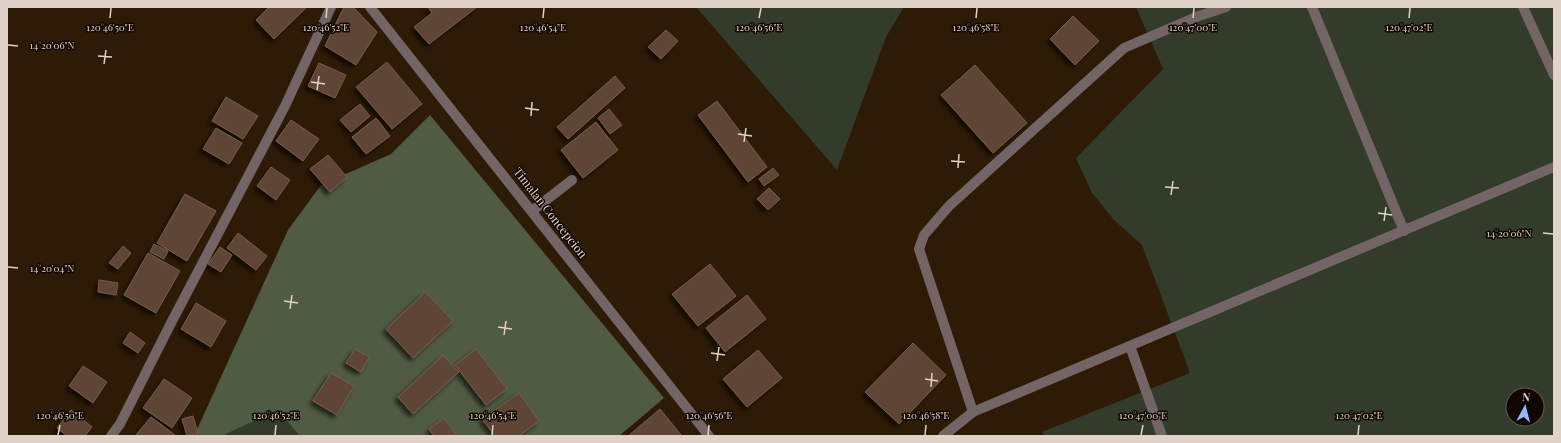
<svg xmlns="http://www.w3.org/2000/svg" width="1561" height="443" viewBox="0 0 1561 443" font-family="'Playfair Display',serif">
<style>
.green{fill:#333b2a;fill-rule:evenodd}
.forest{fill:#505b43}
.building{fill:#5f4435;stroke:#795c4c;filter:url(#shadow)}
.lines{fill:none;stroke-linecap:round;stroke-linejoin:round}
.minor{stroke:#736566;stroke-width:10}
.ticks{fill:none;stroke:#e1d3c7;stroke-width:1.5}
.labels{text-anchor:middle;stroke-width:3;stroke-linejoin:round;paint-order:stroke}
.street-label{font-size:12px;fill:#e1d3c7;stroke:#100702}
.ticks-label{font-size:10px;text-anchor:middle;fill:#e1d3c7;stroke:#100702;stroke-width:3;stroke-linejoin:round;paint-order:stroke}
</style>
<defs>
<filter id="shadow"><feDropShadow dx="-3.5" dy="3.5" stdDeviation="2" flood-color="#0009"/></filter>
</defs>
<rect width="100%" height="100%" fill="#2e1b06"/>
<path class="green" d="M696 7H904L886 37 837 170Z
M1136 7H1554V436H1044L1042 432 1190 373 1142 245 1114 220 1092 193 1076 158 1163 69ZM1513 395H1537V419H1513Z
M277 410 300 436H222Z"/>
<path class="forest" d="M430 115 664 398 619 436H300L277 410 222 436H194L288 230 321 185 391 154Z"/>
<path class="building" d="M269 7H307L274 39 256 20Z
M344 7H353L377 32 356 65 325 46Z
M428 7H477L429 44 414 27 432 13Z
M1073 16 1099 41 1075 65 1050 39Z
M666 30 678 41 661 59 648 47Z
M387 62 422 104 392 129 356 87Z
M319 63 346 75 335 98 308 86Z
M975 65 1027 123 993 153 941 95Z
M615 76 625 88 568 139 557 127Z
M226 97 258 116 243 139 212 121Z
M717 101 767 167 748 182 698 115Z
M360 104 370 116 351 132 340 120Z
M609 109 622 125 610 134 598 118Z
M376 118 390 136 366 154 352 137Z
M291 120 319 139 303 161 276 141Z
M596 122 618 150 583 178 561 150Z
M216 128 242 143 229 164 203 149Z
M328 155 347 177 330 192 310 169Z
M271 167 290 180 276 200 257 186Z
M773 168 779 175 764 186 759 179Z
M769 188 780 199 768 210 757 199Z
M185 194 216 211 187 261 157 243Z
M238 233 267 256 256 270 227 248Z
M154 244 168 251 164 259 150 252Z
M123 246 131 253 118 269 109 263Z
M220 247 232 255 221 272 208 264Z
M148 253 180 271 156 313 124 295Z
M710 264 736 296 698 326 672 294Z
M99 280 118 283 116 295 98 292Z
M425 292 453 321 413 358 386 329Z
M747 295 766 319 725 352 706 328Z
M196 303 226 321 211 347 181 329Z
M130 332 145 343 138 353 123 343Z
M913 343 946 375 899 424 865 392Z
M355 349 369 357 361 372 346 363Z
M476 349 507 389 486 405 455 365Z
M758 350 782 378 747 407 723 379Z
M443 355 459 372 413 414 398 397Z
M83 366 107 382 93 403 69 386Z
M331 373 354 386 337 415 313 401Z
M164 379 192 398 172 428 143 408Z
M519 393 539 421 519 436H495L482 419Z
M660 409 682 436H628Z
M71 410 92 427 85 436H67L57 428Z
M193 416 198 433 187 436 182 419Z
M151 417 175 435 174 436H135Z
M444 418 455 433 451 436H434L429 429Z"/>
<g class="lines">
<path class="minor" d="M370 7 709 436
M1312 7 1404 231
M1523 7 1554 75
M532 211 572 180
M1130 346 1162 436
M973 412 919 249 924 235 949 206 1124 48 1196 17 1226 7
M111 436 120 424 171 323 285 106 331 7
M943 436 973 412 1554 167"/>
</g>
<path class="ticks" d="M110 18 111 8M326 18 327 8M543 18 544 8M759 18 761 8M976 18 977 8M1193 18 1194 8M1409 18 1410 8M8 45 18 46M98 56 112 57M104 64 106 50M311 82 325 84M317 90 319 76M525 108 539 110M531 116 532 102M738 134 752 136M744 142 746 128M951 161 965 162M958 168 959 154M1165 187 1179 188M1171 195 1173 181M1378 213 1392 215M1384 221 1386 207M1543 233 1553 234M8 267 18 268M284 301 298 303M290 309 292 295M498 327 512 329M504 335 506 321M711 353 725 355M717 361 719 347M925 379 938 381M931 387 932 373M58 435 60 425M275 435 276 425M492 435 493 425M708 435 709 425M925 435 926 425M1141 435 1143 425M1358 435 1359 425"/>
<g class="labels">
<g class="street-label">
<text transform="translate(550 213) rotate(52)" y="4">Timalan Concepcion</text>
</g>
</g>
<g class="ticks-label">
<text x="110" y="31">120°46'50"E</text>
<text x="326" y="31">120°46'52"E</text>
<text x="543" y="31">120°46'54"E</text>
<text x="759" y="31">120°46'56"E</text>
<text x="976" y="31">120°46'58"E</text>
<text x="1193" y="31">120°47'00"E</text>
<text x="1409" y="31">120°47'02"E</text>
<text x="52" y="49">14°20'06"N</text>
<text x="1509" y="237">14°20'06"N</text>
<text x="52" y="272">14°20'04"N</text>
<text x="60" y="419">120°46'50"E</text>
<text x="276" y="419">120°46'52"E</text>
<text x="493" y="419">120°46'54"E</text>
<text x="709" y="419">120°46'56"E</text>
<text x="926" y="419">120°46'58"E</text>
<text x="1143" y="419">120°47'00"E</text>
<text x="1359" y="419">120°47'02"E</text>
</g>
<rect width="1561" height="443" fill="none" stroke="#e1d3c7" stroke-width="16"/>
<g transform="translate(1525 407) rotate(7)"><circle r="19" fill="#100702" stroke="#645951"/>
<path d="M0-3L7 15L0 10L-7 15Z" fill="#96b6fd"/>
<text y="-6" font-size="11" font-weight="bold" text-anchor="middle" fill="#e1d3c7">N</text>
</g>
</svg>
